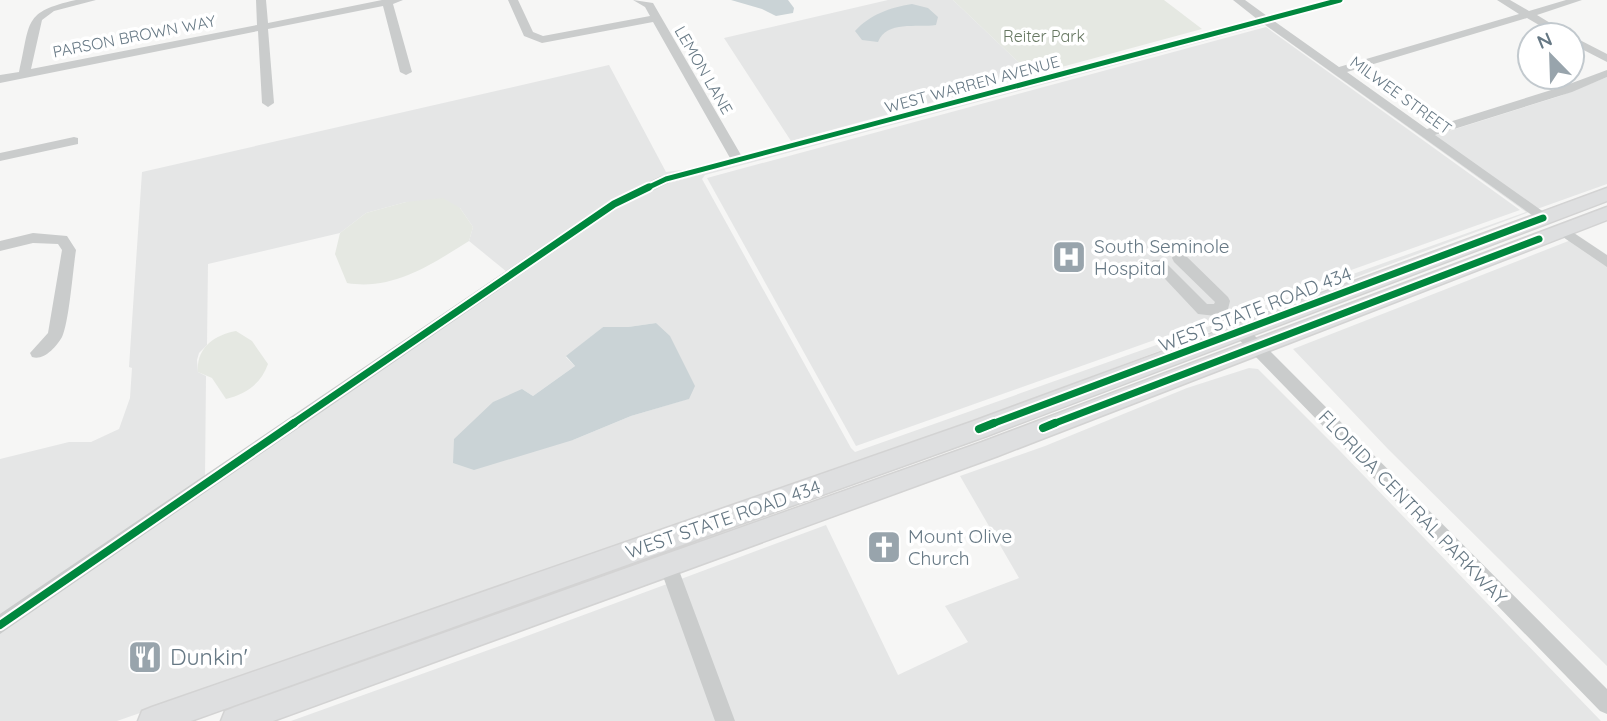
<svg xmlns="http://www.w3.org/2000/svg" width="1607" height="721" viewBox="0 0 1607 721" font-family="Quicksand,sans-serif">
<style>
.built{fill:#e5e6e6;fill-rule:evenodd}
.green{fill:#e5e8e2}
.water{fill:#cad3d6}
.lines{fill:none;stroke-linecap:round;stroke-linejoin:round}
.major-casing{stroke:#d3d3d3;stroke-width:3}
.minor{fill:#cacccc;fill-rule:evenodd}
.major{fill:#dedfe0;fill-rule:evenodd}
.cycleway-far2-casing{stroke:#fff;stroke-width:9}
.cycleway-far1-casing{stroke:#fff;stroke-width:11}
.cycleway-casing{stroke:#fff;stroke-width:12}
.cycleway-far2{stroke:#00873e;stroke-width:5}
.cycleway-far1{stroke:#00873e;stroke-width:7}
.cycleway{stroke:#00873e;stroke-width:8}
.labels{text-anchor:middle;stroke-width:7;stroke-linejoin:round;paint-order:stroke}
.far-street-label{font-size:16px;fill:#667884;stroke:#fff}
.far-park-label{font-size:16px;fill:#667761;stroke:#fff}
.poi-label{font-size:19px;fill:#667884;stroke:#fff;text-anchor:start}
.street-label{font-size:19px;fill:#667884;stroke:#fff}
.near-poi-label{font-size:23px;fill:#667884;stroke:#fff;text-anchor:start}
</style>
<rect width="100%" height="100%" fill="#f6f6f5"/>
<path class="built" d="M888 0H953L1032 75 791 141 724 38Z
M1266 23 1529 212 1237 322 1233 317 1526 212 1265 25 705 175 702 179 851 448 855 452 1224 321 1228 325 939 434 117 721H0V633L618 207 669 183ZM656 323 688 399 631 416 573 440 522 389 533 396 575 366 566 357 603 327H628Z
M1266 27 1520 210 856 446 707 178Z
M609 65 666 172 690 169 664 176 615 199 507 272 469 241 473 227 460 208 406 202 366 213 340 233 208 264 207 345 199 353 197 360 198 372 206 376 205 478 0 618V459L69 442H91L119 429 130 398 132 368 129 367 142 172Z
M1607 77V184L1537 209 1433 136 1560 96Z
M1571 240 1607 266V666L1388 449 1293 349Z
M1249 368 1258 369 1339 450 1601 721H734L681 579 826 525 898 675 968 642 945 606 1019 578 960 476 1045 446 1187 388Z
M667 584 716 721H291L508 643Z"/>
<path class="green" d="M953 0H1164L1202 29 1032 75Z
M443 198 460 208 473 227 469 241C432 264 393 291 347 283L335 254 340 233 366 213 406 202Z
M236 331 252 341 268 364C261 384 246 394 226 399L212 378 198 372C196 348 214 335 236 331Z"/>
<path class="water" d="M731 0H788L794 8 793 13 776 16 762 9Z
M912 4 928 8 938 17 936 25C916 28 887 20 878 42L862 40 855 31C871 14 889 8 912 4Z
M656 323 670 336 695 386 689 399 631 416 573 440 474 470 453 463 454 439 493 402 522 389 533 396 575 366 566 356 603 327H628Z"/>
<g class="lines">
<g class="major-casing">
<path id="major" d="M1607 188V201L987 436 191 721H138L142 711 152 707 971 422Z
M1607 207V220L998 456 273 721H221L225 711 235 707 982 442Z"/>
</g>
<path class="minor" d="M76 0H96L54 11 42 20 31 69 257 25 256 0H266L268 23 382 0H403L393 4 412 72 406 75 400 72 383 6 268 29 274 103 268 107 262 103 258 31 0 83V75L19 72C31 22 22 12 76 0Z
M508 0H518L533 32 543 36 650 16 645 7 633 0 653 3 741 155 1257 19 1233 0H1245L1267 16 1328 0H1345L1274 21 1339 67 1519 14 1497 0H1510L1529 11 1566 0H1582L1537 15 1570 35H1556L1527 18 1347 72 1427 129 1564 86 1607 70V77L1572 92 1435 135 1548 215 1550 218 1548 221 1543 223 1264 24 671 182 619 207 0 634V614L609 201 661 176 730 158 653 22 542 43 524 36Z
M1572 36 1607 54V62L1572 44Z
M74 137 78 138V144L0 161V153Z
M1562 225 1607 255V267L1557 233 1555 230Z
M33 233 67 236 76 250C73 269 69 323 62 337 56 347 44 361 32 357L30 353 48 333 62 250 58 244 33 243 0 251V241Z
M1179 253 1184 254 1228 297 1230 301 1228 309 1607 689V714L1600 711 1216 316 1198 314 1151 264 1153 260H1163L1207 304H1214L1215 302 1174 262 1172 258 1174 254Z
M668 556 675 559 677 565 735 721H715L659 565 661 559Z"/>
<use href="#major" class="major"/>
<g class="cycleway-far2-casing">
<path id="cycleway-far2" d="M645 189 666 179 1340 0"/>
</g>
<g class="cycleway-far1-casing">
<path id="cycleway-far1" d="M291 425 614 204 649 187
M989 425 1543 218
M1050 425 1539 239"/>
</g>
<g class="cycleway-casing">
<path id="cycleway" d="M1043 428 1055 423
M979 429 994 423
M0 625 294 423"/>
</g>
<use href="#cycleway-far2" class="cycleway-far2"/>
<use href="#cycleway-far1" class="cycleway-far1"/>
<use href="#cycleway" class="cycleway"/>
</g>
<defs>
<g id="hospital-square" transform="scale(1.75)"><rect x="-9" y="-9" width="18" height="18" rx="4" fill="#98a4ac" stroke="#fff"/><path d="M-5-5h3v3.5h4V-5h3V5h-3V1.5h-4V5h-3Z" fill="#fff"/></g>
<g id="church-square" transform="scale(1.75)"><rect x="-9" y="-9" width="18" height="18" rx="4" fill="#98a4ac" stroke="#fff"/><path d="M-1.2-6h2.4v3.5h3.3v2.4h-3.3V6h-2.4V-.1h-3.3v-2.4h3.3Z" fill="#fff"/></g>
<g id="restaurant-square" transform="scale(1.75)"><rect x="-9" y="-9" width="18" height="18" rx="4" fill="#98a4ac" stroke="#fff"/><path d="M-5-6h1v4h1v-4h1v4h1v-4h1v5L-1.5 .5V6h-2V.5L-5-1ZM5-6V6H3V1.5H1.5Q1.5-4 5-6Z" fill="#fff"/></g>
</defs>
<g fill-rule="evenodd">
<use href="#hospital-square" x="1069" y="257"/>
<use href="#church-square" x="884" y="547"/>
<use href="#restaurant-square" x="145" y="657"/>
</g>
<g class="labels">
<g class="far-street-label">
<text transform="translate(134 36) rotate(-11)" y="6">PARSON BROWN WAY</text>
<text transform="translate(704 70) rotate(60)" y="6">LEMON LANE</text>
<text transform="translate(972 84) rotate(-15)" y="6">WEST WARREN AVENUE</text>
<text transform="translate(1401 95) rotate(36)" y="6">MILWEE STREET</text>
</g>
<g class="far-park-label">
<text x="1044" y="42">Reiter Park</text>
</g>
<g class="poi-label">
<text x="1094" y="253">South Seminole<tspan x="1094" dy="22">Hospital</tspan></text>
<text x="908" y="543">Mount Olive<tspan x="908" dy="22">Church</tspan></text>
</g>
<g class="street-label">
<text transform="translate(1255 309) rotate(-21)" y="7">WEST STATE ROAD 434</text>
<text transform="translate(1413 507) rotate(46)" y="7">FLORIDA CENTRAL PARKWAY</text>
<text transform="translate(723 519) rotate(-19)" y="7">WEST STATE ROAD 434</text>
</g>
<g class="near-poi-label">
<text x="170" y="665">Dunkin'</text>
</g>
</g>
<g transform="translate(1551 56) rotate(337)"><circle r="33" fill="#ffffff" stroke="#c2c9ce" stroke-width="2"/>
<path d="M0-5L12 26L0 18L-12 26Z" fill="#98a4ac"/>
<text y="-10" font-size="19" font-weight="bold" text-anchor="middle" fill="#667884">N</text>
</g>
</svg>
